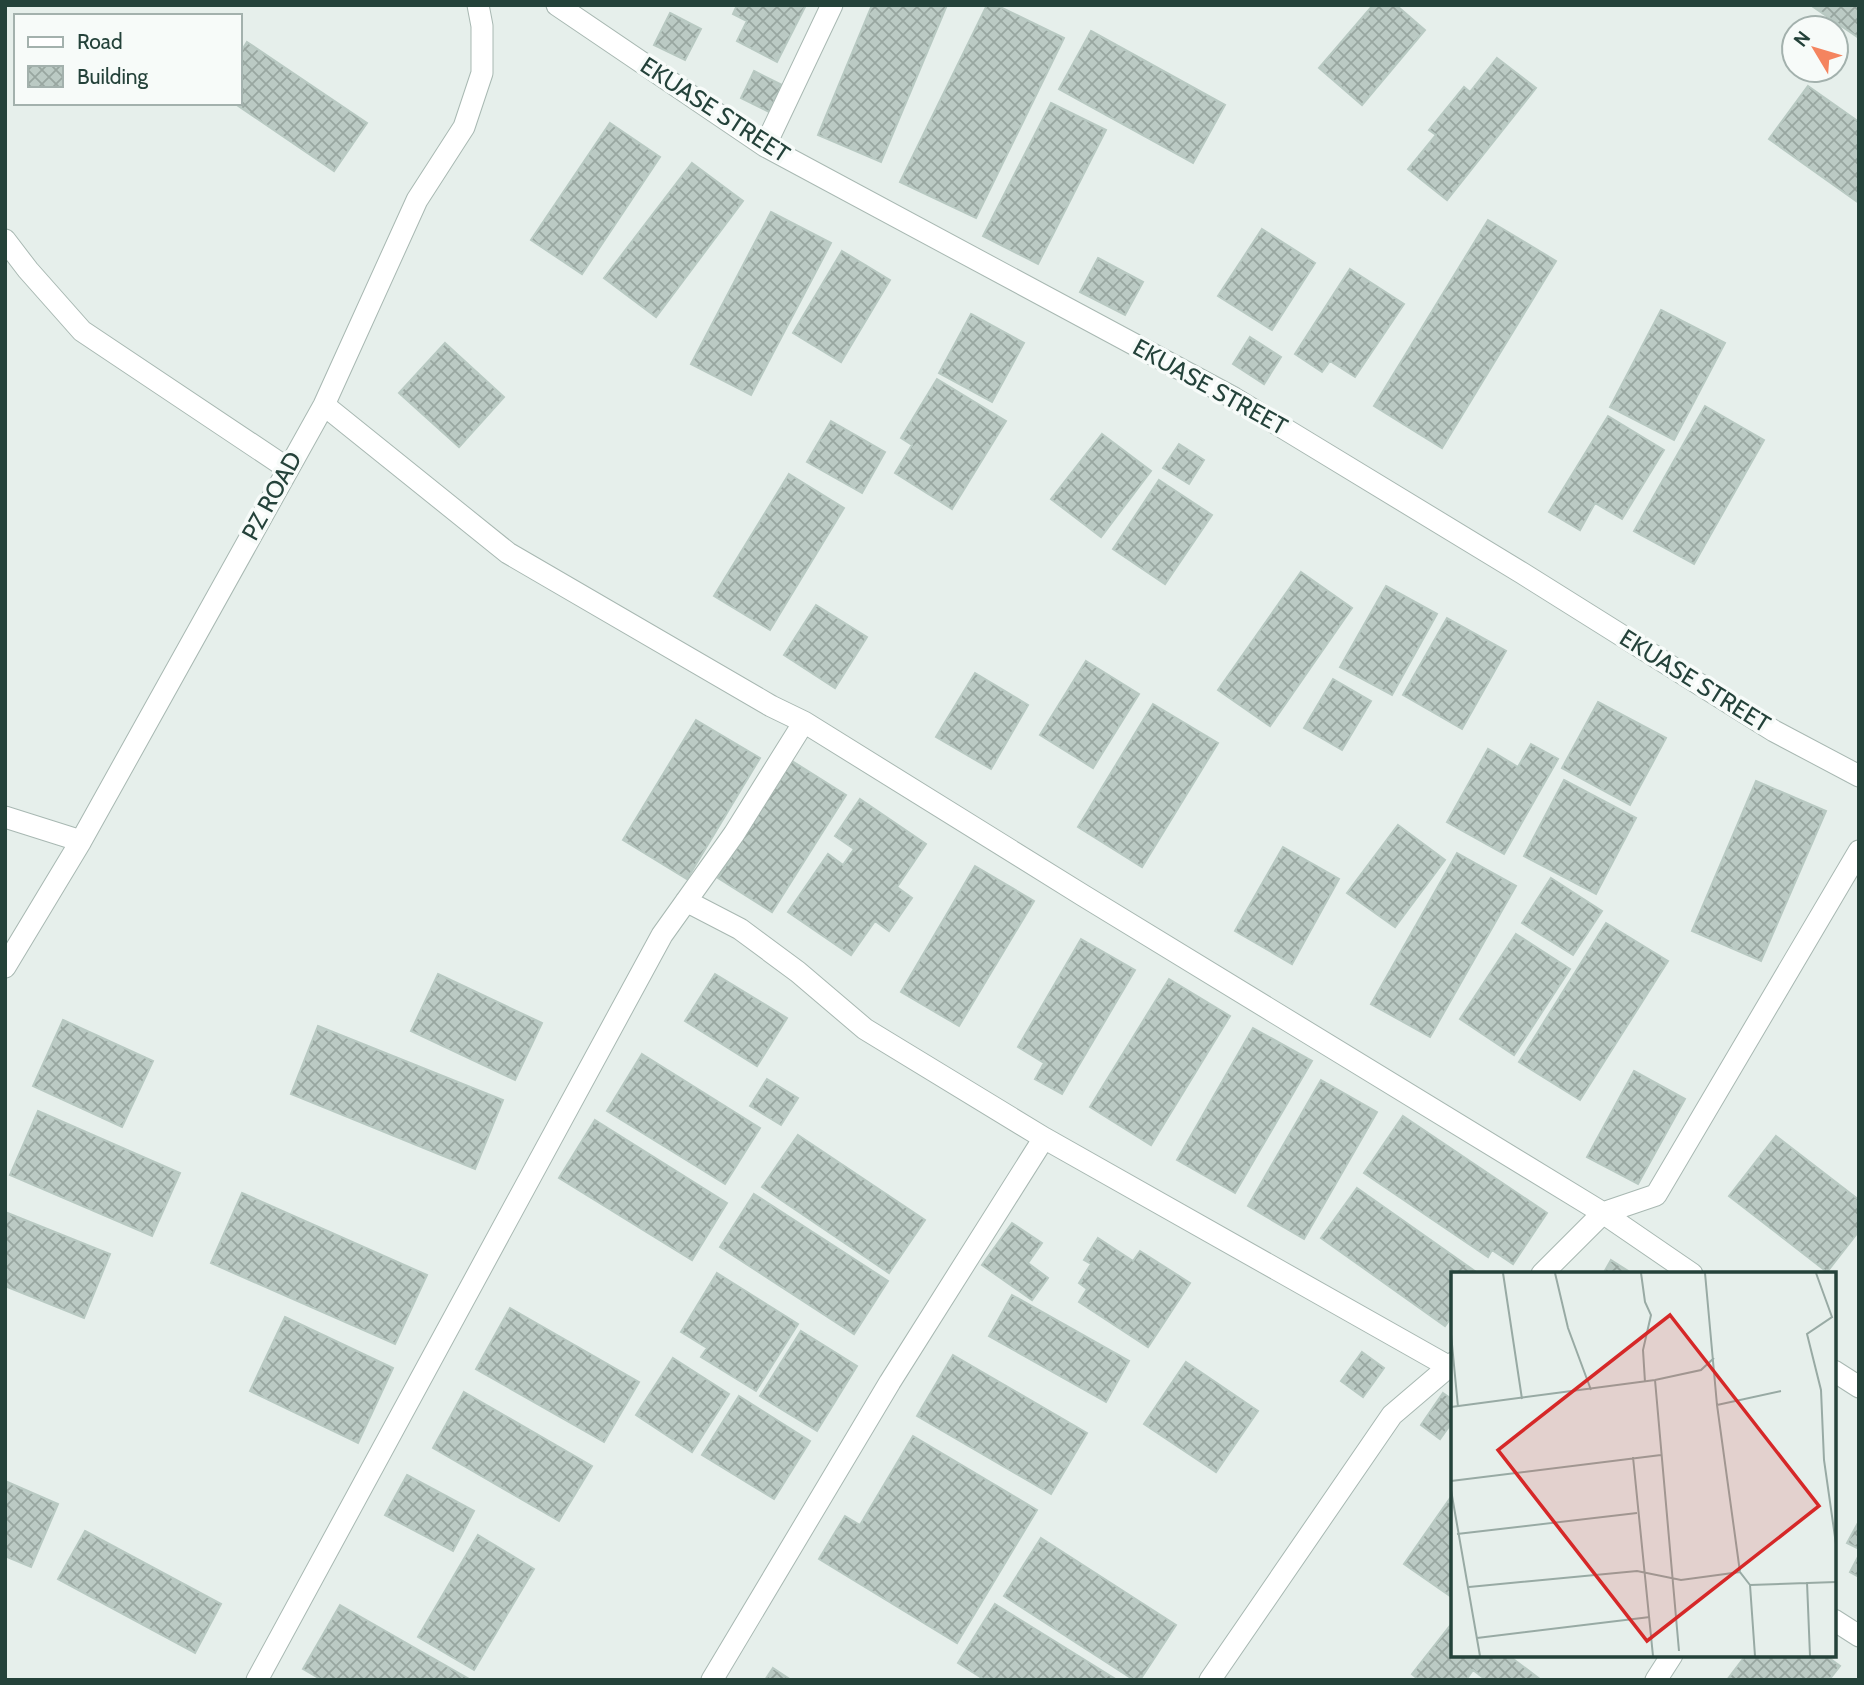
<svg xmlns="http://www.w3.org/2000/svg" width="1864" height="1685" viewBox="0 0 1864 1685" font-family="Cabin,sans-serif">
<style>
.building{fill:url(#building-cross-hatch);stroke:#b8c9c2;stroke-width:2}
.lines{fill:none;stroke-linecap:round;stroke-linejoin:round}
.minor-casing{stroke:#a8b8b2;stroke-width:23}
.minor{stroke:#fff;stroke-width:21}
.labels{text-anchor:middle;stroke-width:7;stroke-linejoin:round;paint-order:stroke}
.street-label{font-size:24px;fill:#24423a;stroke:#f7fbf9}
.inset-road{fill:none;stroke:#98aaa4;stroke-width:2}
.view{fill:#d62828;fill-opacity:0.15;stroke:#d62828;stroke-width:3.5}
.inset-edge{fill:none;stroke:#24423a;stroke-width:3.5}
</style>
<defs>
<pattern id="building-cross-hatch" width="8" height="8" patternUnits="userSpaceOnUse" patternTransform="scale(1.75)"><rect width="8" height="8" fill="#bbcac4"/><path d="M0 0l8 8M0 8l8-8" fill="none" stroke="#98a6a0"/></pattern>
</defs>
<rect width="100%" height="100%" fill="#e6efeb"/>
<path class="building" d="M737 5H806L777 62 737 41 747 21 733 14Z
M872 5H947L881 162 818 135Z
M987 5H996L1064 38 976 218 900 182Z
M1373 5H1396L1425 30 1362 105 1319 68Z
M1813 5H1859V38L1812 6Z
M670 13 701 29 685 60 654 45Z
M1091 31 1225 105 1193 163 1059 89Z
M247 42 367 123 334 171 234 103H240V53Z
M1497 58 1536 88 1447 200 1408 169 1436 135 1429 130 1464 87 1470 92Z
M754 71 782 85 769 112 741 98Z
M1808 86 1859 122V203L1769 139Z
M1051 103 1106 130 1038 264 983 236Z
M610 123 660 157 582 274 531 240Z
M692 163 743 201 656 317 604 278Z
M771 212 831 243 751 395 691 364Z
M1488 220 1556 261 1442 448 1374 406Z
M1262 229 1315 263 1272 330 1218 296Z
M842 251 890 280 841 362 793 333Z
M1098 258 1143 282 1125 315 1080 292Z
M1350 269 1404 304 1355 377 1330 361 1322 372 1295 354Z
M1661 310 1725 343 1674 440 1610 407Z
M971 314 1024 343 992 402 939 373Z
M1250 337 1281 357 1264 384 1233 364Z
M445 343 504 397 459 447 399 393Z
M937 379 1006 421 952 509 895 473 912 445 901 438Z
M1705 406 1764 440 1694 564 1634 531Z
M1608 416 1664 450 1622 519 1595 503 1580 530 1549 512Z
M831 421 885 452 862 493 807 462Z
M1102 434 1151 471 1101 537 1051 499Z
M1179 444 1204 460 1189 484 1163 468Z
M789 474 844 508 770 630 714 596Z
M1159 480 1212 515 1165 584 1113 549Z
M1301 572 1352 608 1270 726 1218 690Z
M1386 586 1437 614 1392 695 1340 667Z
M816 605 867 637 835 688 784 655Z
M1447 618 1506 651 1462 729 1403 695Z
M1086 661 1139 694 1093 768 1040 735Z
M975 673 1028 705 991 769 936 737Z
M1333 679 1371 701 1342 750 1304 728Z
M1598 702 1666 738 1630 805 1562 768Z
M1153 704 1218 743 1142 867 1078 827Z
M696 720 760 758 687 879 623 840Z
M1531 744 1558 759 1504 854 1447 822 1488 749 1518 767Z
M792 761 846 795 772 912 718 878Z
M1564 780 1636 818 1596 894 1524 856Z
M1756 781 1826 811 1761 961 1692 931Z
M860 799 926 844 897 887 912 898 889 931 875 921 851 955 788 912 828 854 843 865 854 849 835 836Z
M1398 825 1445 860 1395 927 1347 893Z
M1283 847 1339 879 1292 964 1235 931Z
M1457 853 1516 886 1430 1037 1371 1004Z
M975 866 1034 901 959 1026 901 992Z
M1551 878 1602 911 1573 955 1522 923Z
M1606 923 1668 961 1580 1100 1519 1062Z
M1516 934 1570 969 1514 1055 1460 1019Z
M1081 939 1135 970 1062 1094 1035 1079 1044 1063 1018 1047Z
M438 974 542 1023 515 1080 411 1031Z
M715 974 787 1018 757 1066 685 1021Z
M1169 979 1230 1016 1151 1145 1090 1107Z
M63 1020 153 1061 122 1127 33 1086Z
M318 1026 503 1100 475 1169 291 1094Z
M1253 1028 1312 1061 1235 1193 1177 1160Z
M642 1054 760 1128 725 1184 607 1111Z
M1634 1071 1685 1099 1638 1184 1587 1157Z
M767 1079 798 1098 781 1125 750 1106Z
M1321 1080 1377 1112 1304 1239 1248 1206Z
M38 1111 180 1173 152 1236 10 1175Z
M1403 1116 1547 1213 1513 1264 1492 1250 1488 1257 1364 1173Z
M595 1120 727 1203 692 1260 559 1178Z
M798 1135 925 1220 889 1273 762 1187Z
M1776 1136 1859 1200V1231L1827 1272 1729 1196Z
M1357 1188 1479 1274H1453V1315L1445 1326 1321 1238Z
M242 1193 427 1275 395 1344 211 1263Z
M754 1194 888 1281 854 1334 720 1247Z
M5 1212 110 1254 84 1318 5 1286Z
M1012 1223 1042 1243 1028 1263 1048 1278 1032 1300 982 1265Z
M1098 1238 1133 1261 1140 1251 1190 1283 1148 1347 1079 1302 1087 1289 1079 1283 1091 1264 1084 1260Z
M1611 1260 1633 1274H1603Z
M717 1273 798 1324 756 1391 701 1357 707 1348 681 1332Z
M1012 1295 1129 1361 1106 1402 989 1336Z
M510 1308 639 1382 604 1442 476 1369Z
M285 1317 393 1368 358 1443 250 1391Z
M801 1331 857 1366 817 1431 760 1396Z
M1362 1352 1384 1368 1363 1397 1341 1381Z
M953 1355 1087 1433 1051 1494 917 1416Z
M673 1358 729 1394 692 1452 636 1415Z
M1186 1362 1258 1411 1216 1472 1144 1424Z
M464 1392 592 1466 559 1521 433 1448Z
M1443 1393 1453 1400V1421L1440 1439 1421 1425Z
M739 1396 810 1441 774 1499 702 1455Z
M913 1436 1037 1510 957 1643 819 1559 845 1516 860 1525Z
M407 1475 474 1511 453 1551 385 1515Z
M5 1481 58 1504 31 1567 5 1556Z
M1453 1494V1598L1404 1564Z
M1859 1521V1549L1847 1543Z
M85 1531 221 1604 195 1653 58 1579Z
M478 1535 534 1569 474 1670 418 1637Z
M1041 1538 1176 1625 1140 1680H1134L1004 1596Z
M1859 1555V1577L1850 1572Z
M995 1604 1117 1680H985L958 1663Z
M340 1605 469 1679 468 1680H322L303 1669Z
M1453 1622V1655H1508L1541 1680H1486L1473 1670 1466 1680H1419L1412 1674Z
M1746 1655H1825L1840 1666 1829 1680H1727Z
M773 1668 791 1680H765Z"/>
<g class="lines">
<g class="minor-casing">
<path id="minor" d="M557 5 765 146 1234 398 1522 573 1774 731 1859 776
M765 146 832 5
M5 240 28 270 82 331 287 468
M324 405 508 553 771 706 804 722 1084 896 1603 1213 1692 1274
M5 817 81 841
M686 901 740 929 798 972 865 1029 1044 1138 1453 1369
M5 967 81 841 324 405 417 200 464 127 482 73V26L478 5
M1542 1274 1603 1213 1656 1195 1859 851
M1834 1371 1859 1387
M1834 1620 1859 1636
M257 1680 662 935 734 834 804 722
M712 1680 890 1382 1044 1138
M1210 1680 1392 1415 1453 1363
M1656 1680 1672 1655"/>
</g>
<use href="#minor" class="minor"/>
</g>
<g class="labels">
<g class="street-label">
<text transform="translate(715 110) rotate(33)" y="8">EKUASE STREET</text>
<text transform="translate(1210 387) rotate(29)" y="8">EKUASE STREET</text>
<text transform="translate(272 496) rotate(-61)" y="8">PZ ROAD</text>
<text transform="translate(1695 681) rotate(32)" y="8">EKUASE STREET</text>
</g>
</g>
<g transform="translate(1451 1272)">
<rect width="385" height="385" fill="#e6efeb"/>
<path class="inset-road" d="M52 1 71 127M104 1 117 56 140 118M190 1 194 30 200 43 192 78 194 110M254 1 266 133 289 300 299 313 304 384M365 1 381 45 356 62 370 118 373 188 385 272M0 62 7 135M204 108 228 379M266 133 330 119M0 135 204 108 250 98 263 86M182 185 202 384M0 209 210 183M0 218 29 384M6 262 186 241M356 310 359 384M299 313 385 310M18 315 186 299 230 308 289 300M26 366 199 345"/>
<path class="view" d="M219 43 368 234 196 369 47 178Z"/>
<rect width="385" height="385" class="inset-edge"/>
</g>
<rect width="1864" height="1685" fill="none" stroke="#24423a" stroke-width="14"/>
<rect x="14" y="14" width="228" height="91" fill="#f7fbf9" stroke="#a3b1ad" stroke-width="2"/>
<rect x="28" y="37" width="35" height="10" fill="#ffffff" stroke="#a3b1ad" stroke-width="2"/>
<text x="77" y="49" font-size="21" fill="#24423a">Road</text>
<rect x="28" y="66" width="35" height="21" fill="url(#building-cross-hatch)" stroke="#a3b1ad" stroke-width="2"/>
<text x="77" y="84" font-size="21" fill="#24423a">Building</text>
<g transform="translate(1815 49) rotate(308)"><circle r="33" fill="#f7fbf9" stroke="#a3b1ad" stroke-width="2"/>
<path d="M0-5L12 26L0 18L-12 26Z" fill="#f4845f"/>
<text y="-10" font-size="19" font-weight="bold" text-anchor="middle" fill="#24423a">N</text>
</g>
</svg>
